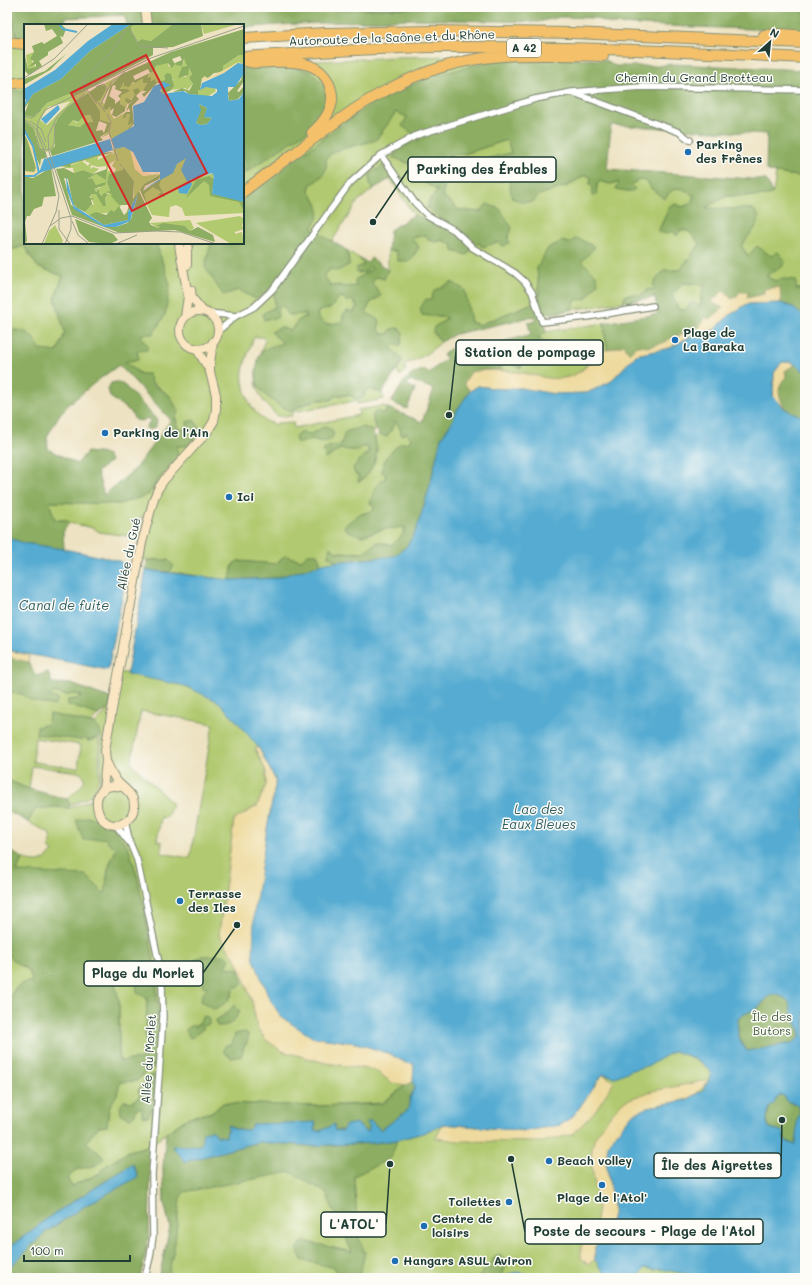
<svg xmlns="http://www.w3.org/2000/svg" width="812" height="1285" viewBox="0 0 812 1285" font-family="Mali,sans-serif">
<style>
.green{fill:#b1c96f;stroke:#688352;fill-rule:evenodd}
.forest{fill:#8cad62;stroke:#56754b;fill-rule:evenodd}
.sand{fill:#eeda9e;stroke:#868c69}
.water{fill:#55abd1;stroke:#3a7482;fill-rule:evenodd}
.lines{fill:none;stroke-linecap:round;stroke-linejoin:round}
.street-casing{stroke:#86907a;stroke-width:8}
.secondary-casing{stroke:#86907a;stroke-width:10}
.highway-casing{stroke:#86907a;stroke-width:12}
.street{stroke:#fff;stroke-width:5.5}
.secondary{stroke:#fbe6c3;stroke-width:8}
.highway{stroke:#f4c16a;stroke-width:10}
.poi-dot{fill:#1f6fb2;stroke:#fdfcf7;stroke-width:1.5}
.labels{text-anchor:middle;stroke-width:3;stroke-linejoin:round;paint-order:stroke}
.shield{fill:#fdfcf7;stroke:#62766e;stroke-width:1}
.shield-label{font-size:11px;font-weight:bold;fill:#1f3d34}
.street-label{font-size:12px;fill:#1f3d34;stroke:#fdfcf7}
.poi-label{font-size:12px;font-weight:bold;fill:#1f3d34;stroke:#fdfcf7;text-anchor:start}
.park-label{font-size:12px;fill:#446043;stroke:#fdfcf7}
.water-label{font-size:13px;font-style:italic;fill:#2f5e63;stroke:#fdfcf7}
.inset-river{fill:none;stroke:#55abd1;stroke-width:2}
.inset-road{fill:none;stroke:#9ba089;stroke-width:1}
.view{fill:#d62828;fill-opacity:0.15;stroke:#d62828;stroke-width:2}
.inset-edge{fill:none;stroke:#1f3d34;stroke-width:2}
.leader{fill:none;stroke:#1f3d34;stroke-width:1.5}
.callout-dot{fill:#1f3d34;stroke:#fdfcf7;stroke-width:1.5}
.callout{fill:#fdfcf7;stroke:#1f3d34;stroke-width:1.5}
.callout-label{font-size:13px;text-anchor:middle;font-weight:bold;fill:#1f3d34}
</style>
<rect width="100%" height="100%" fill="#fdfcf7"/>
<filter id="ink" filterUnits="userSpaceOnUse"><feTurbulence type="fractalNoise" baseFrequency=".025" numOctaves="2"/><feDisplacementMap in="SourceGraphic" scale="8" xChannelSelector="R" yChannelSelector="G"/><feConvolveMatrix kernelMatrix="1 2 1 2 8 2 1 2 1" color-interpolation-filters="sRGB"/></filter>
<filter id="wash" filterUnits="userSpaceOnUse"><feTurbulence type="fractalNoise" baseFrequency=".012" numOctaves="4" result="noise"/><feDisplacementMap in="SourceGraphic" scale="16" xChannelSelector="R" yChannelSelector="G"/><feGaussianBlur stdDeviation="0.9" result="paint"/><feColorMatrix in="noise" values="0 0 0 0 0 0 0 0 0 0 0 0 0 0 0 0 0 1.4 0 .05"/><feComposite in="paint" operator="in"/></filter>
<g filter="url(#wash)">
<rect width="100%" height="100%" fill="#ede2c1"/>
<path class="green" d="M303 7H450L305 11 302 8Z
M7 18 13 21 17 38H25V90L7 92Z
M471 56 520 57 376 101 243 196V174L308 130 282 63 395 57Z
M396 112 408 117 421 139 405 146 410 164 418 178 438 191 441 218 435 222 414 215 390 179 392 174 370 184 373 189 358 201 332 241 311 229 318 217 309 191 310 185C321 178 328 173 326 159L334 151 376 140Z
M507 140 511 153 488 182 509 180 539 195 567 186 585 175 591 176 590 184 593 187 592 196 596 195 597 185 600 181 610 184 620 182 616 189 631 185 638 180 647 181 651 188 672 190 682 188 694 196 691 203 683 207 676 204 670 206 658 232 680 230 689 231 700 244 680 270 656 291 649 289 640 296 634 294 626 295 623 302 571 310 576 300 596 275 582 262 537 268 540 300 479 325 471 322 431 300 422 315 449 318 433 332 441 342C430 353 418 359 404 365L406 370 400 376 397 370 403 360 391 348 394 345 388 334H382L366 312 370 303 372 282 377 277 384 279 388 270V251H396L410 261 419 247 411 238 426 235 437 242 441 240 452 244 479 242 482 247 498 242 480 212 459 210 442 195 439 183 445 177V167L449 155 464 154Z
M776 173 805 177V289H796L783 279 775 281 766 276 771 256H748L741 245 755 228 705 208 727 196H764L773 193Z
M156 243H211L205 267 239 290 256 299 265 292 275 293V307L263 314 277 310 283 304 306 314V317L301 318 290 331 271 332 283 343 267 349 260 354 265 340 262 337H254C250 348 245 360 243 371 241 387 249 409 263 419 267 422 272 423 277 425V423L293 422 294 428 359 415 358 410 383 406 388 408 384 414 373 421 377 430 373 431 361 427 341 445 330 446 324 450 326 459 340 449C350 451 359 446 368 447 369 460 359 469 359 482 373 474 378 453 375 438L379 434 386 436 390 432 395 421 400 428 401 433 402 435 406 433 411 438 410 441 386 457 381 471 386 475 385 479 373 511 358 515 361 536 384 529 405 527 403 534 392 545 378 542 362 553 337 552 328 556 337 562 319 565 320 560H301L285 556 276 564 238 561 233 564 230 580 169 572 174 566 168 560H147L136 558 144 517H141L129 536 99 532 94 528 69 523 67 520H55L49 502 119 504 148 495 162 475 178 459 177 446 188 428 179 430 170 396 125 362 144 342 141 334 170 285Z
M24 246 38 267 63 276 55 298 65 333 57 352 41 350 17 330 7 331V251Z
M348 251 359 258 364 265 370 266 372 269 355 280 356 286 347 288 338 285 331 286 324 276 330 269 349 265Z
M684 283 705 285 701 297V307L685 310 678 309 672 295Z
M339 296 344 298 352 299 357 306 354 312 347 311 343 316 342 322C329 324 324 328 317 315L319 311 331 308Z
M604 323 605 336 608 350 599 349 583 369 575 375 555 380 517 372 497 370 514 358 533 352 548 366 559 354 556 346 538 338 546 332Z
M255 381 263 393 291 411C304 404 315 398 330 400L337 395H350L357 400 363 398 365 392 368 389 382 393 384 399 357 404 356 401 292 412V416H277L264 402 259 393Z
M115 671 185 686 203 694 219 702 240 725 259 748 255 749 266 771V785L257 806 234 820 219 935 238 963 252 1001 257 1027 282 1051 326 1063 375 1070 392 1083 406 1085 382 1103 317 1106 223 1103 213 1112 189 1117 166 1133 151 1145 129 1151 106 1166 100 1173 72 1186 67 1179 75 1170 96 1165 104 1158 86 1142 98 1127 107 1126 109 1108 117 1094 120 1082 137 1081 145 1072 151 1067 159 1035 156 972 138 879 128 846 104 838 116 849 108 869 105 895 17 872 22 858C36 865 44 863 53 851L49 848 51 840 49 833 28 822 35 809 55 807 69 808 89 801 98 790 101 780V736L100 730 95 724 109 709ZM141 711 213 724 190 858 161 853 162 842 157 841 161 817 166 818 173 804 131 763ZM196 965 234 988 231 997 204 979 197 977 188 967ZM232 1045 243 1047V1052L232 1058 228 1055ZM150 1075 142 1108 136 1109 124 1101 132 1102 140 1096 143 1084Z
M7 692 22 694 32 701 49 696 51 693 56 692 64 695 75 694 82 696 77 699 68 700 98 715 91 723 50 714 88 741 99 738V779L95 790 87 798 70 805 67 799C73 792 95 780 78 772L32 766 29 789 7 780V708H8L7 703ZM35 738 81 745 78 768 33 762Z
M7 954C10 956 11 959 14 961 24 968 28 966 33 979L30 982 15 988 11 996 7 999Z
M123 966 136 980 147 998 146 1059 119 1061V1000L111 970Z
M674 1051C688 1056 702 1060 711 1072L709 1080 645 1268 655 1270 660 1269 720 1276 726 1274 734 1278H159L170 1227 164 1202 163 1167 397 1140 423 1133 443 1124 603 1074 615 1077 632 1070 650 1065Z"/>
<path class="forest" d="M7 7H303L302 8 305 11 450 7C458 7 464 10 472 10L469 7H805V31L611 24 595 18 560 17 538 22 411 19 276 25 243 28V25H127L125 15 65 18V25H25V38H17L13 21 7 18Z
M520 57 605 60 615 66H657L672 64 805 70V177L776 173 766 170 767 134 611 125 607 169 766 180 773 193 764 196H727L705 208 753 209 759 217 755 228 741 246 748 256 757 246 771 256 778 252 785 261 782 267 766 276 775 281 783 279 796 280V289H805V324H803L792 307 781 303 780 288 764 290V294L746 298 748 292 737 297 731 299 724 308 710 319 705 317 698 329 671 338 663 343 629 353 624 345 608 350 605 336 604 323 658 314 655 297 623 302 626 295 634 294 640 296 649 289 655 290 653 284 664 270H680L700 244 689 231 680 230 677 236 672 231 667 234 658 232 670 206 676 204 683 207 691 203 694 196 682 188 672 190 664 199 651 188 647 181 638 180 631 185 635 189 631 192 616 189 619 182 610 184 600 181 597 185 596 195 592 196 593 188 590 184 591 177 585 175 567 186 539 195 533 202H522L512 198 509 180 488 182 484 176 485 159 511 153 507 140 464 154 449 155 453 162 446 167 445 177 439 183 445 186 442 195 459 210 480 212 487 204 500 209 512 228 508 238 509 243 503 246 498 242 482 247 479 243 475 245 471 244V250L467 255 453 251 452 244 441 240 437 242 428 240 426 235 411 238 419 247 410 261H398L396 251H388L390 230 414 215 435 222 441 218 427 208 430 198 438 191 418 178 410 164 392 157 405 146 420 139 402 126 407 117 396 112 376 140 334 151 326 159C328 173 321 178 310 185L309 191C321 208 322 210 312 229L348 251 349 265 337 271 330 269 324 276 331 286C341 285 345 288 356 286L355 280 372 269 370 266 365 272 357 273 356 268 364 265 359 258 368 263 371 258 388 270 384 279 377 277 372 282 381 296 370 303 366 312 380 321 378 329 382 334H388L391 329 398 328 403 332 401 345H394L391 348 403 360 382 393 368 389 365 392 363 398 357 400 350 395H337L330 400C315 398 304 404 291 411 273 403 250 389 257 366 258 362 258 357 260 354 265 347 276 345 283 343L271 332 281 327 290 331 301 318 306 317V314L289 315 282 305 277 310 278 317 272 320 270 318 264 320 262 314 275 307 274 293 265 292 256 299 239 290 223 295 205 267 211 243H243V196L375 101 430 77 483 63ZM684 283 705 285 701 297V307L692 302 685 310 678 309 672 295ZM340 296 344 298 347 302 352 300 357 306 354 312 347 311 343 316 342 322C329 324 324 328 317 315L319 311 331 308Z
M282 63 311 72 325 86 326 100 322 111 309 130 243 174V67Z
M25 90V243H156L170 285 165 315 153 334H141L144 342 148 345 147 350 137 351 139 359 125 362 140 374H149L152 384 170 396 179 412 175 418 179 430 188 428 187 422 194 420 200 428 189 446H177L178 459 162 475 148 495 119 504 49 502 55 520H67L69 523 63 532 64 549 23 543 7 537V331C28 328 31 334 41 350L57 352 65 333 55 298 63 276 38 267 24 246 7 251V92ZM119 365 171 420 134 470 104 495 97 472 111 461 106 454 87 452 77 464 48 449 47 437 58 417 68 405 98 380Z
M384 165 388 166 392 174 390 179 373 189 370 184V174Z
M577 238 595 247 582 261 596 275 598 283 586 299 576 300 571 310 543 315 546 332 538 338 556 346 559 355 548 366 541 364 540 358 533 352 514 358 523 362 521 368 507 362 497 370H481L464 383 470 391 455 413 452 422 441 438 429 489 416 531 406 547 394 556 337 562 328 556 330 547 337 552 362 553 378 542 392 545 403 534 405 527 384 529 361 536 346 530 344 526 358 515 373 511 374 507 370 503C373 494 375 482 385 479L386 475 381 471 386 457 400 443H406L410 441 411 438 406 433 402 435 401 433 400 428 395 421 390 432 386 437 379 434 373 421V414L377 411 384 414 388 408 422 422 434 389 410 380 407 385 415 389 407 409 391 402C398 394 401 382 410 376 414 373 420 371 424 369L429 373 447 358 443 355 451 348 453 353 531 335 528 323 536 321 535 316 455 334 441 342 433 332 434 327 448 318 422 315 420 309 426 299 431 300 434 291 452 282 465 290 471 322 479 325 540 300 537 268 548 248 562 241 569 243Z
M795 364 805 372V418L785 409 778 395 781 382 785 371Z
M116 382 124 385 157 420 156 426 150 430 146 428 147 425 150 424V420L146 418 143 421 135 420 131 412 110 397 108 389 111 383Z
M325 426C327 427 330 427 331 429 336 433 332 440 327 441 321 443 316 440 311 439L301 443H297L295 438C301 428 306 436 313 433 317 431 321 428 325 426Z
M361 427 373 431C374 437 377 444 377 450 376 462 369 477 358 482L359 476 355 474 353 468 364 455H369L368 447 364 446 359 451 340 449 325 459 324 450 330 446 341 445 345 432Z
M308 554H317L320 560 319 565 276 578 230 580 233 564 238 561 276 564 285 556 301 560Z
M147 560H168L174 566 169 572 146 570Z
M8 656 28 662 36 676 48 672 52 683 71 684 110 698 109 709 98 715 68 705V700L77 699 82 696C74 693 71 695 65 695 58 694 54 690 49 696L58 699 55 706 32 701 22 694 7 692Z
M50 714 95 724 100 730 101 736 88 741 85 738 81 740 36 734 37 727 47 724Z
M7 780 29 789 67 799 70 805 69 808 55 807 35 809 28 822 7 811Z
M87 817 98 819 113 828 128 846 138 879 156 972 159 1035 157 1066 151 1067 145 1072 137 1081 120 1082 117 1094 109 1108 107 1126 98 1127 86 1142 104 1158 96 1165 75 1170 67 1179 72 1186 100 1173 106 1166 129 1151 151 1145 149 1235 141 1278H7V1270L44 1233 88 1204 138 1176 133 1164 52 1215 7 1249V999C16 992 15 982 30 982L32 979C28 966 24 968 14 961 11 959 10 956 7 954V851L9 850 22 858 17 872 86 875 105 894 108 869 116 849 104 838 83 840 76 820ZM123 966 127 979 136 980 137 993 147 998 145 1059 119 1061V1000L111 970Z
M224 955 230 959 226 967 238 969 242 981V985L234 988C230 1001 226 1004 214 1009L201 1001 202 995 208 988 203 986V979L197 977 192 982H188V967L195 965 196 959 202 956Z
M775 994 785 998 790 1003 793 1018 800 1030V1037L794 1042 788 1044 747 1051C741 1046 733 1022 741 1016 746 1012 754 1011 760 1006 765 1002 768 995 775 994Z
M234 1005 240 1011C233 1023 231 1026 217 1026L215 1021 228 1012Z
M206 1016 209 1020V1024L203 1026V1029L191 1038 187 1035 186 1030 190 1026H196L200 1023 202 1017Z
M245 1032 248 1034V1039L246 1045 243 1047V1052L241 1056 232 1058 228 1055H226L223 1050 226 1045H232L235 1034Z
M150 1075 156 1076 153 1105 148 1117 142 1116V1108L136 1109 135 1114 130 1118 121 1114 120 1107 124 1101 132 1102 140 1096 138 1090Z
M413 1082 415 1088 410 1098 408 1110 381 1130H334V1125L320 1131 314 1130 316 1123 254 1124 249 1130 235 1129 228 1125 226 1137 217 1136 201 1145 185 1162 258 1142 311 1146 373 1143 397 1140 391 1158 354 1176 358 1236 365 1253 359 1278H336L335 1268 302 1260 297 1248 304 1241 352 1252 326 1193 291 1172 184 1192 180 1198 175 1242 168 1278H159L170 1227 164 1202 163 1167 166 1133 189 1117 213 1112 223 1103 317 1106 382 1104 406 1085Z
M780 1095 784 1096 788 1102 797 1104C798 1105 799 1106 799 1107 801 1110 797 1141 795 1144L784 1140V1135C779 1128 775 1132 770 1127 765 1124 768 1109 771 1105L774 1104 775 1100Z
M500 1255 507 1264 500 1278H478L495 1257Z"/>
<path class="sand" d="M780 287 781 303 747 304 730 315 714 330 693 335 670 348 636 355 610 382 587 393 554 394 521 388 501 389 478 386 470 391 464 383 471 372C486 369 502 370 517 372 539 375 561 386 582 370 589 365 594 356 599 349L608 350 624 345 629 353 635 347 644 345 647 347 663 343 671 338 698 329 705 317 710 319 723 308 712 302 723 291 729 295 731 299 737 297 739 292H748L747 298 764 294V289Z
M782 362H792L795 364 785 371 786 377C775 388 779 396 785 409L773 396 774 373Z
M7 650 29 655 28 662 7 657Z
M255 748H259L276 781 266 834 312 1037 356 1043 390 1054 406 1063 414 1064 413 1082 406 1085 392 1083 375 1070 326 1063 282 1051 266 1040 257 1027 252 1001 238 963 219 935 234 820 257 806 266 785V771Z
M603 1074 614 1082 595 1111 573 1134 542 1142 458 1141 436 1138 443 1124 526 1131 574 1115Z
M709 1080C693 1103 674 1102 648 1107L606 1161 614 1211 610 1225 595 1247V1260L588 1264 581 1258V1247L586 1236 595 1224 598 1209 591 1159 592 1148 595 1137 612 1113 624 1101 652 1091Z"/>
<path class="water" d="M781 303 792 307 802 315 803 323 805 324V372L792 362H782L774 373 773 396 785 409 805 418V1278H734L726 1274 720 1276 687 1274 660 1269 655 1270 645 1268 640 1275V1278H608L595 1260V1247L610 1225 614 1211 606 1161 608 1144 631 1115 648 1107 687 1100 703 1090 709 1080 711 1072C702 1060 688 1056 674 1051L650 1065 632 1070 615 1077 603 1074 574 1115 561 1125 526 1131 443 1124 423 1133 397 1140 373 1143 311 1146 258 1142 185 1162 172 1146 201 1145 203 1132 212 1130 217 1136 226 1137 228 1125 235 1129 248 1130 254 1124 316 1122 314 1130 320 1131 335 1124 334 1130 342 1131 346 1125 357 1123 364 1131H369L367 1122 371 1121 381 1130 408 1110 410 1098 415 1088 413 1082 414 1064 406 1063 390 1054 356 1043 312 1037 281 1017 268 996 253 957 254 914 266 834 276 781 259 748 240 725 219 702 185 686 127 674 146 570 230 580 276 578 326 563 394 556 406 547 416 531 429 489 441 438 452 422 455 413 470 391 478 386 501 389 521 388 554 394 587 393 610 382 636 355 670 348 693 335 714 330 730 315 747 304ZM775 994 785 998 789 1002 793 1018 800 1030V1037L794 1042 788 1044 747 1051C739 1045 736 1028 738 1019 743 1013 751 1012 757 1008 763 1004 767 995 775 994ZM780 1095 784 1096 788 1102C792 1103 798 1103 799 1107 802 1112 797 1117 797 1122 795 1130 799 1137 795 1145L784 1140V1132C780 1130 774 1130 770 1128 764 1124 768 1110 771 1105L774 1104 776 1098Z
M7 537 23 543 64 549 117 560 128 566 108 670 7 650Z
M133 1164 138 1177 88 1204 44 1233 7 1270V1249L52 1215Z
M517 1272 545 1278H506L508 1274Z"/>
</g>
<g filter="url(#ink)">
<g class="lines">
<g class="street-casing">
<path id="street" d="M574 93 679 132 690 140
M381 155 415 203 427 215 454 230 473 248 515 273 525 282 532 292 542 322 587 317 653 306
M208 313 236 316
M217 332 236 316 254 307 273 289 350 183 381 155 417 135 535 99 572 92 642 87 805 90
M125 822 130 843 137 860 160 968 162 987 163 1017 152 1174 153 1236 150 1257 145 1278
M115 824 128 841"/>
</g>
<g class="secondary-casing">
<path id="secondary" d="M145 7 147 25
M179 243 180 251 188 296 185 317
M187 265V250L189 243
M191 290 192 298 203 311
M180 330a19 19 0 1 1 38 0a19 19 0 1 1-38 0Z
M196 348 210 371
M106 761C109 767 112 774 116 780 123 789 135 793 134 807 134 813 130 819 125 822 95 839 82 778 122 787
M103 790 106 761 105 750 117 681 142 543 154 498 158 489 164 480 207 432 214 421 216 409V395L210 372V363L213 342"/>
</g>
<g class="highway-casing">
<path id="highway" d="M764 35 782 34 805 36
M243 38 325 33 431 31 572 33 805 43
M7 42 25 44
M243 57C307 53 372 48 436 47 559 46 682 51 805 58
M243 60C255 65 261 62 273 62 298 61 324 62 331 90 336 107 324 122 312 133
M7 84 25 82
M243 192C267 173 292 155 316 137 339 120 361 103 387 90 422 71 463 59 503 56 536 54 570 55 603 56"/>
</g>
<use href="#street" class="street"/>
<use href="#secondary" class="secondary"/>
<use href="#highway" class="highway"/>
</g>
</g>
<g class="poi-dot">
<circle cx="688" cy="152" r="4"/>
<circle cx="675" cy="340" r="4"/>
<circle cx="105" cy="433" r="4"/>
<circle cx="229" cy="497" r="4"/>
<circle cx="180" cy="901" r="4"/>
<circle cx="549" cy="1161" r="4"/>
<circle cx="602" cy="1185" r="4"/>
<circle cx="509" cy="1202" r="4"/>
<circle cx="424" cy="1226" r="4"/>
<circle cx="395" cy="1261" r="4"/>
</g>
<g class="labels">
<rect class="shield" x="507" y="39" width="34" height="18" rx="3"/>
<g class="shield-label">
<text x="524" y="52">A 42</text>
</g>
<g class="street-label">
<text transform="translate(392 38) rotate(-2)" y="4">Autoroute de la Saône et du Rhône</text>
<text x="694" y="82">Chemin du Grand Brotteau</text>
<text transform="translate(129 554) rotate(-78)" y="4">Allée du Gué</text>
<text transform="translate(149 1059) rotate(-86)" y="4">Allée du Morlet</text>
</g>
<g class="poi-label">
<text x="696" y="149">Parking<tspan x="696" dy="14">des Frênes</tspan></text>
<text x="683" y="337">Plage de<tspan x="683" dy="14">La Baraka</tspan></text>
<text x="113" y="437">Parking de l'Ain</text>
<text x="237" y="501">Ici</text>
<text x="188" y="898">Terrasse<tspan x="188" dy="14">des Iles</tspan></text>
<text x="557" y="1165">Beach volley</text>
<text x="602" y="1202" text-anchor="middle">Plage de l'Atol'</text>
<text x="501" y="1206" text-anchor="end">Toilettes</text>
<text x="432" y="1223">Centre de<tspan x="432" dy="14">loisirs</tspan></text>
<text x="403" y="1265">Hangars ASUL Aviron</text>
</g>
<g class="park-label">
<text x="772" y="1021">Île des<tspan x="772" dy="14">Butors</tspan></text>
</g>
<g class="water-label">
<text x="64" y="610">Canal de fuite</text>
<text x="539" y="814">Lac des<tspan x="539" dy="15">Eaux Bleues</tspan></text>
</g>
</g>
<g transform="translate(24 24)">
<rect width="220" height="220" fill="#ede2c1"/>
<path d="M111 0H149L127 17 118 15 113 18 108 8 107 3ZM177 0H210L211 1 180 10ZM10 28 8 39 12 43 6 46 4 45 2 31ZM215 31H220V40L212 39 199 48V42ZM161 35 163 42 158 44 156 52 162 53 165 44 168 50 165 54 169 60 164 65 165 67 161 64 147 66 149 56 146 51 140 53 141 56 134 58 122 55 132 42 144 38 145 43 151 39 158 42ZM98 50 90 56 78 77 83 84 90 83 86 88 90 95 102 88 101 91 103 96 102 91 106 90V98L109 99 105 105 90 114H86L85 110 77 114 84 108 85 100 76 96V87L63 69 46 81 29 125 22 128 15 124 10 105 0 96 1 91H12L23 79 45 70 62 66 64 69ZM47 77 23 101 16 96 24 83ZM119 54 120 59 123 58 121 65 104 77 102 85 96 80V71L105 67 97 66 96 62 100 58 106 61ZM182 63H190L192 67 183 73 174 71V66ZM61 90 66 91 69 99 56 103 44 101 43 98 49 96 53 99ZM100 123 108 127 111 145 119 152 136 150 120 160 110 175V157L97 140 93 141 98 142 99 147 90 149 92 145 88 142 91 136 84 141V147H88L83 157 86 168 78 172 75 169V165L72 168 69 165 76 164 77 160 72 161 68 154 63 155 72 150 82 155V142L74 143 67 141 66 145 69 143 75 145 69 150 59 146 50 149 49 144H39L58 137 64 142 66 139 61 137 63 135 74 133V136L87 129 90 130 89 125ZM159 134H163L166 156 190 149 188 169 219 178 220 189 161 192 158 184 152 181 146 183 145 193 128 191 117 169 139 154ZM86 168 89 169 88 172 97 182 90 188 65 191 61 188 63 183 70 181 66 170H72L82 182 81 174ZM216 192 220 195 218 202 220 205 211 208V210L218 208 220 220H207L172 199ZM166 196 170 204 166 207 161 202H133L136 203 134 204 126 199ZM31 201 39 217 37 220H20L25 207Z" fill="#b1c96f" fill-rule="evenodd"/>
<path d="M20 0H37L42 5 39 13 36 12 39 19 24 28V31L15 37 18 42 5 51 0 46V28L4 45 12 43V40L5 43 10 37 6 35 10 28 8 22 18 18 20 20 33 12 28 5 22 7ZM107 0H111L107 3 108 8 113 18 118 15 127 17 149 0H177L179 12 149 23 129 24V31L50 72 45 70 23 79 10 93 0 91 5 78 0 85V83L9 70 37 55 66 27ZM220 5V31H215L199 42V48L190 49 184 54H178L176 66H180H174V71L165 70 161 67 149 68 158 64 165 67 169 60 165 54 168 50 165 44 164 51 154 54 158 43 163 42 160 35 158 42 152 41 151 39 158 36 156 32 148 35 151 40 148 44 144 39 132 42 130 47 126 49 124 45 109 52 111 56 126 49 123 54 127 53V57L131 55 132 58 141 56 140 52 143 49 147 50 150 62 146 67 139 70 137 66 144 60 133 59 120 73 118 70 123 67H119L123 59H119V54L111 59 109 58 105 63 100 62V58L96 65H103L106 67 97 71 96 74 94 72 98 68 91 65 92 62 89 61 85 72 91 76V80L96 76V80L101 83V87L92 93 88 91 90 84 87 86 86 83 82 86 79 84 87 61 98 50 147 28ZM42 30 26 46 0 61V55L21 47ZM220 45V57L213 67 215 68 220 62V68L214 75 205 77 204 69 217 56ZM76 61 81 62 82 66 76 76 72 78 65 68ZM114 64 116 67 112 72 115 75 108 82 110 100 105 105H104L109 99 104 101 106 90 102 91 103 95V97L102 93 98 95 102 88H106L105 84 102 88 105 80 112 75 104 80 101 76 102 74 107 76 111 71 109 66ZM64 69 76 87V96L86 99 84 108 76 113 79 116 28 132 26 127 31 122V102L34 94 46 81ZM61 91H66L69 98 61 99 56 103 44 101 49 96 54 98ZM75 97 83 100 80 109 78 106 72 107ZM175 80 183 84 181 93 188 94 183 100 177 101 172 99 176 87ZM0 96 10 105 15 124 22 128V134L17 135 16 142 0 105ZM0 110 7 122 12 144 11 148 4 149 0 147ZM90 128 47 140 46 143 31 142 75 129ZM97 140 110 157 109 175 115 167 128 194 125 198 127 201 134 204 136 203 132 202 139 199 161 202 166 207 174 203 189 211 191 218 151 206 96 209 48 191 32 145 40 144 50 149 59 146 69 150 83 145 82 156 72 150 63 155 68 154 72 161 82 158 81 161 70 165 72 168 75 165V169L78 172 80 169 84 170 81 174 82 182H79L72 170H67L66 174H70L67 176 69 183 67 181 61 188 53 184 49 180 44 155 40 154 47 181 80 203H92L103 199 107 195 114 170 104 188V196L80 201 65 191 72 188 82 191 87 186 90 188 95 182 100 191 103 188 105 181H95L87 172 88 170 82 168 86 167 83 158 85 150 99 146 98 142 93 141ZM27 144 32 172 20 173 18 182 10 185 6 192H3L1 198 3 217 0 220V152L9 154ZM137 150 135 155 121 162 119 167 137 155 135 161 141 173 134 171 138 168 129 163 120 170 123 181 116 166 120 160ZM185 152 190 155 188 170 216 176 220 178V187L215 178 186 172 185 161 180 157 162 174 172 156ZM51 195 89 210 94 216 86 220 65 218 55 208Z" fill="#8cad62" fill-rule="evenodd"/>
<path d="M215 38 220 40 209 42 199 50 178 57 180 52 184 54ZM0 105 9 121 14 142 15 149 9 154 0 152V147L10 148 12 144ZM106 126 109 128 116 145 125 150 136 149 119 152 111 145Z" fill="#eeda9e"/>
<path d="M89 0H107L66 27 37 55 9 70 0 83 2 75 0 76V65L31 46 64 17ZM214 39 220 40 219 51 211 63H204V72L205 77 215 75 220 68V178L188 170 190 149 189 152 188 149 166 156 168 160 163 170 155 169 154 163 164 159 157 146 162 134 153 140 149 149 117 167 136 155V148H119L109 128 100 123 91 125 87 115 110 102 109 82 120 78 130 62 140 58 147 61 136 66 139 70 159 67 165 70 188 72 193 68V65L182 63 176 66 178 59 200 49ZM175 80 183 84 180 93 188 94 183 100 177 101 172 99 177 86ZM34 81 36 85 22 100 17 95ZM86 115 89 126 15 149 20 135ZM42 152 50 182 80 201 104 196V188L114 170 106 197 92 203H80L50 185 43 166Z" fill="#55abd1" fill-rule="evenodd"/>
<path class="inset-river" d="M35 0 39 5 53 8M0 106 9 122 15 149M0 152H10L17 147"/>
<path class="inset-road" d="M107 7 116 22 144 24M0 54 30 35 64 0M72 63 80 60 83 65M74 78 81 88M73 80 59 60V55L86 30 102 6M77 80 87 59 101 48M83 90 87 98 85 108 94 137M0 92 8 94 17 86M0 95 13 106 22 124M6 97 17 105 22 118M12 112 16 125 26 126 30 120 31 99M35 186V205L46 220M48 197 54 211 65 220M26 202 37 194 48 192 91 209 132 207M131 207 157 208 192 220M18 220 32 188 35 172 29 148 13 109 14 98 21 86 127 34 220 2M41 220 47 205V194L25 128 24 112 34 91 61 70M92 220 113 211"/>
<path class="view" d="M122 31 183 149 108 187 47 69Z"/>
<rect width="220" height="220" class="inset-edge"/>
</g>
<path class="leader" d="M373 222L408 170M449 415L456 352M237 925L203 973M782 1120L781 1165M390 1164L386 1224M511 1159L525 1232"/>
<g class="callout-dot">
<circle cx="373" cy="222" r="4"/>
<circle cx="449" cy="415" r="4"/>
<circle cx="237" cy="925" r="4"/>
<circle cx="782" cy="1120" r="4"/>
<circle cx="390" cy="1164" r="4"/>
<circle cx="511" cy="1159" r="4"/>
</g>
<g class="callout">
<rect x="408" y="157" width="148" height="25" rx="4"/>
<rect x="456" y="340" width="147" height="25" rx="4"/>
<rect x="84" y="961" width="119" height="25" rx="4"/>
<rect x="654" y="1153" width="127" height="25" rx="4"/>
<rect x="321" y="1212" width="65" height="25" rx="4"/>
<rect x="525" y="1219" width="238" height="25" rx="4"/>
</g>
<g class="callout-label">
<text x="482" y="174">Parking des Érables</text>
<text x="530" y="357">Station de pompage</text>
<text x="143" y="978">Plage du Morlet</text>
<text x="717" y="1170">Île des Aigrettes</text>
<text x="354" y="1229">L'ATOL'</text>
<text x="644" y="1236">Poste de secours - Plage de l'Atol</text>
</g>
<rect width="812" height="1285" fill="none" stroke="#fdfcf7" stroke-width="24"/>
<g transform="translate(770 42) rotate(27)" stroke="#fdfcf7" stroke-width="3" paint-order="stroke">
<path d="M0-3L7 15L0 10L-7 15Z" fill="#1f3d34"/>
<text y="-6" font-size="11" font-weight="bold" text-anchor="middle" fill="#1f3d34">N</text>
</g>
<path d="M24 1255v6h106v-6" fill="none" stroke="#1f3d34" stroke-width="2"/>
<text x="30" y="1255" font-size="12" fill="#1f3d34" stroke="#fdfcf7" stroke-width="3" paint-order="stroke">100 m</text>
</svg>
